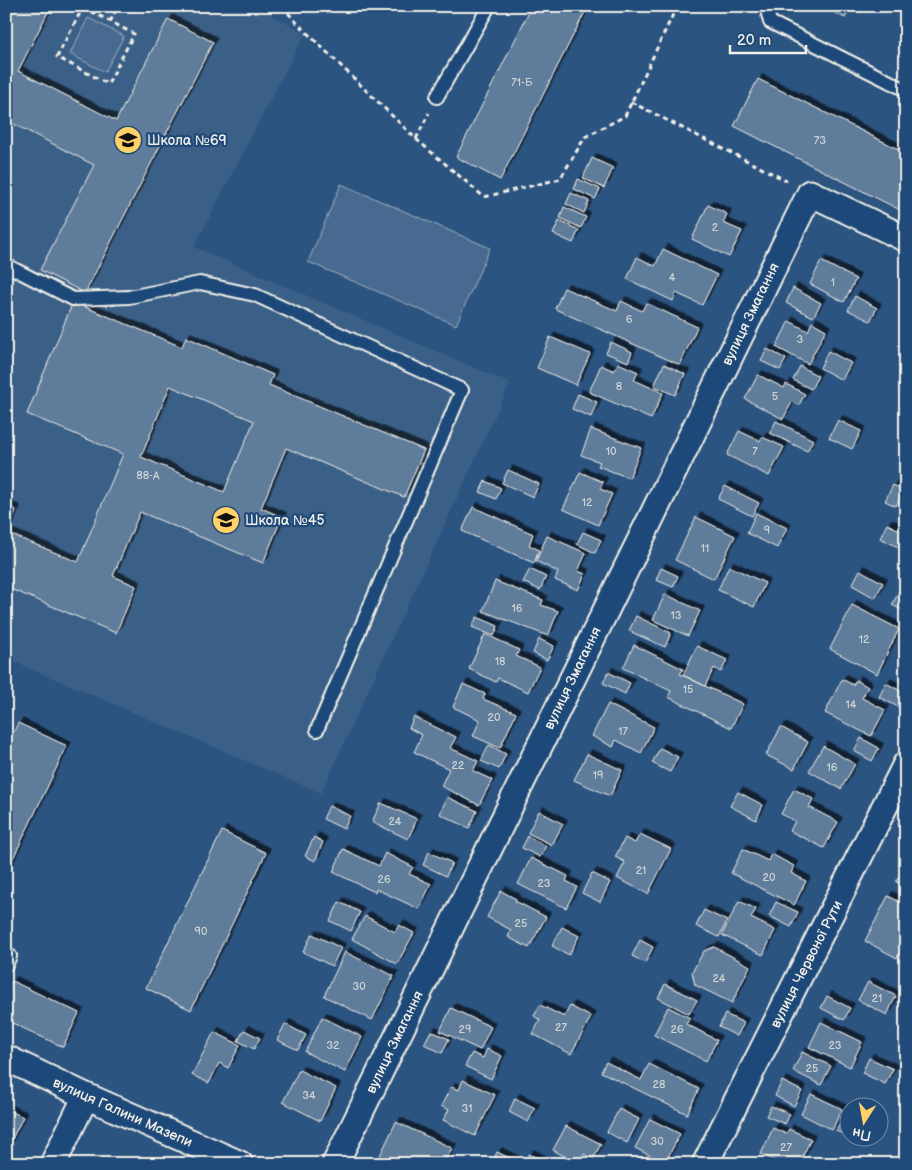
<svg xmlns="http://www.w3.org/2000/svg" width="912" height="1170" viewBox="0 0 912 1170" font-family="'Balsamiq Sans',sans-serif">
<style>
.built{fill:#3b6088}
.green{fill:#496b90;stroke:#9eaebc}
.building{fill:#5e7b9a;stroke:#f4f1e8;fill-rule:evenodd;filter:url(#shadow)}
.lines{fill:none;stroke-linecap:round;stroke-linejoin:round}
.lane-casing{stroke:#f4f1e8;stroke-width:16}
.street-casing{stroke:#f4f1e8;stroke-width:29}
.path{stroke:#f4f1e8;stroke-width:3;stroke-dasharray:5 4;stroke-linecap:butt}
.lane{stroke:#1f4a7a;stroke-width:12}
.street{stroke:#1f4a7a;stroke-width:25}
.labels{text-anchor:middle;stroke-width:4.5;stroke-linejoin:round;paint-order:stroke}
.number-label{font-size:11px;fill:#ced4d4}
.poi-label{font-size:14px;fill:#f4f1e8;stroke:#1f4a7a;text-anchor:start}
.street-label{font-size:14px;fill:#f4f1e8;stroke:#1f4a7a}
</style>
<defs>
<filter id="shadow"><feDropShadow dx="4.5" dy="-4.5" stdDeviation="0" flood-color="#0009"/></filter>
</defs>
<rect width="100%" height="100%" fill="#2c5481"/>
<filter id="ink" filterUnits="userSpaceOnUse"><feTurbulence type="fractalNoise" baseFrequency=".02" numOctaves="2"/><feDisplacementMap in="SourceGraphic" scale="10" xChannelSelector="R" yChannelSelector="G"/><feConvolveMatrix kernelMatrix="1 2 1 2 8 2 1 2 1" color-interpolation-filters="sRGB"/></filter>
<g filter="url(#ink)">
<path class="built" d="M6 6H256L305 33 194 247 510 383 321 793 6 658Z"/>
<path class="green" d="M88 18 124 36 105 72 70 54Z
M341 184 490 248 456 325 308 262Z"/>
<path class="building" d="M6 6H51L18 71 116 121 168 19 213 42 85 293 40 270 94 165 6 120Z
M532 6H588L500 180 456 157Z
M821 6H851L845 18Z
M758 79 906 153V213L734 126Z
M592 158 613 168 604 188 583 178Z
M578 179 600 189 595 199 574 189Z
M571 193 589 201 584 213 566 204Z
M708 205 727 214 723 223 742 231 729 257 692 239Z
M564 207 586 217 581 228 560 218Z
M559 221 579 230 573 243 553 234Z
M663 249 717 275 702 305 676 293 673 301 627 279 637 257 655 266Z
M821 261 856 279 844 302 810 284Z
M564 288 617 311 621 301 642 311 646 303 697 327 680 365 555 309Z
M793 288 821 303 813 317 786 303Z
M855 296 877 308 870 321 848 310Z
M73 302 182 347 186 337 273 375 269 385 424 450 404 497 286 448 261 508 282 517 263 563 140 512 113 576 136 586 116 633 6 587V506L16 510 7 533 78 562 123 454 27 414ZM170 386 254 421 224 492 141 457Z
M789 321 808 331 812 322 826 330 808 364 776 347Z
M550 337 590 354 576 385 537 368Z
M611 342 632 352 628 362 606 353Z
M767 349 786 359 780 370 761 361Z
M828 351 851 363 842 380 820 368Z
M618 363 638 372 634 380 663 393 651 419 589 392 601 365 614 371Z
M664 364 685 374 675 395 654 386Z
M800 366 818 376 811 389 793 380Z
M758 375 784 388 786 384 805 394 799 405 792 402 783 419 745 399Z
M578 394 597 402 591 417 572 409Z
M838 420 861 431 852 449 829 438Z
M776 421 813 440 807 451 770 433Z
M591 429 641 448 629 478 598 466 600 462 581 455Z
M739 431 760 441 762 437 784 447 769 476 727 455Z
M508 470 539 484 533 497 502 483Z
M580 472 603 482 600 489 612 494 598 525 563 509Z
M485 481 501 488 496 499 480 492Z
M893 485 904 490 896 506 885 501Z
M725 486 759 503 752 516 718 499Z
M473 507 533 534 529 545 539 550 534 563 462 531Z
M756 513 787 528 777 548 747 533Z
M696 517 735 536 714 579 675 560Z
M887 524 906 533V537L900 548 880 538Z
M583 532 601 540 595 553 577 544Z
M547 536 586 553 578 571 585 574 578 590 555 580 558 572 536 561Z
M729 566 765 583 754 607 718 590Z
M661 568 678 576 673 587 656 580Z
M530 569 546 577 540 590 523 582Z
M860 570 883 583 875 598 852 585Z
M905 580H906V612L892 605Z
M495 581 543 600 541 605 558 611 548 636 483 611Z
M665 594 700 611 688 636 653 620Z
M852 605 899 629 877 674 830 649Z
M636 616 671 633 665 647 629 631Z
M477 617 498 626 494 636 472 627Z
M485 634 519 650 516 656 540 667 528 692 498 678 496 682 469 669Z
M539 639 554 646 547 660 533 653Z
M634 645 683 669 680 674 743 704 731 728 668 697 671 691 623 668Z
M697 646 727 660 721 672 714 668 705 686 683 675Z
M608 672 630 683 625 694 603 683Z
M842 679 853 685 856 680 868 687 862 698 885 710 871 736 825 713Z
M886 683 906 694 900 708 879 697Z
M463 684 485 694 483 699 516 713 500 748 473 736 480 720 453 707Z
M608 704 654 727 641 753 616 740 613 747 592 736Z
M414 717 456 737 450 748 478 761 473 771 492 780 479 805 441 786 449 769 414 752 422 735 409 728Z
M18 723 67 746 6 873V748Z
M781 727 808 742 794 769 766 755Z
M861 738 879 748 872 761 854 751Z
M489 745 506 754 499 769 481 761Z
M823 746 855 764 841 789 809 771Z
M660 748 678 757 670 772 652 763Z
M587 754 622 770 610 796 574 780Z
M794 789 813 799 809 807 838 822 824 848 790 831 795 821 781 814Z
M738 792 763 805 756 820 730 806Z
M447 797 477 811 469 828 440 814Z
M381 803 417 819 408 839 372 822Z
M329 806 350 816 344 829 323 819Z
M539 811 563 824 552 845 528 833Z
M222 831 266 853 191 1010 146 988Z
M640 834 671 849 648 894 617 878 625 862 615 857 625 838 635 843Z
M528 836 546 846 540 857 522 848Z
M314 837 323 842 315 861 305 856Z
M343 849 379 866 385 853 413 867 409 874 431 884 419 909 376 889 375 892 333 872Z
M743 849 768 861 771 854 794 866 791 873 806 881 794 905 731 873Z
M429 852 452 863 446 876 423 865Z
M531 858 568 876 566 881 577 887 566 908 518 884Z
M906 863V887L896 882Z
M592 873 610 882 600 902 582 893Z
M501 891 516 899 515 901 546 917 529 948 508 937 511 930 487 917Z
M888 896 906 905V944L897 958 865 941Z
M739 901 756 909 751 918 775 930 763 955 722 935Z
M339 902 360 912 351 931 330 921Z
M776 902 798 912 791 927 769 916Z
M704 910 727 921 719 937 696 926Z
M365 916 395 932 399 925 414 933 397 964 352 939Z
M562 927 579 936 569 955 552 946Z
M312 934 341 948 332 966 303 952Z
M640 940 653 947 645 963 632 956Z
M714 947 750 966 732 1003 695 985 692 972 704 951Z
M345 952 394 976 372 1020 324 996Z
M12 981 79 1013 63 1047 6 1020V992Z
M868 982 896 996 887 1015 858 1000Z
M665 984 697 1000 689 1014 658 998Z
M827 996 850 1008 844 1020 821 1008Z
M540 1005 564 1017 570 1006 591 1017 571 1054 533 1034 540 1020 534 1016Z
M668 1007 690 1018 686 1024 717 1040 706 1061 654 1035Z
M451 1008 491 1027 480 1050 440 1031Z
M725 1014 744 1023 737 1036 719 1027Z
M322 1017 362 1037 345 1072 305 1052Z
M821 1022 862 1042 850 1067 809 1047Z
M285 1024 306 1035 298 1050 277 1040Z
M244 1030 260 1038 254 1049 238 1041Z
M431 1031 449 1039 442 1053 424 1044Z
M214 1032 240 1045 228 1068 219 1063 209 1083 192 1075Z
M487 1049 502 1056 491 1079 465 1066 472 1053 483 1058Z
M802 1052 831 1066 821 1085 793 1071Z
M869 1058 893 1069 885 1084 862 1073Z
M606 1062 641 1080 649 1064 699 1089 687 1114 601 1072Z
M299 1070 336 1088 320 1121 283 1102Z
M463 1080 495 1095 475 1136 443 1120 449 1110 441 1106 451 1087 459 1090Z
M782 1081 802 1091 794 1106 775 1096Z
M811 1094 842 1109 832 1130 801 1114Z
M515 1098 535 1108 528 1122 509 1112Z
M771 1106 790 1114 785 1124 766 1116Z
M6 1109 23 1117 6 1151Z
M619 1109 639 1119 627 1143 607 1132Z
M844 1117 850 1120V1137L836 1131Z
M650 1119 680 1134 665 1163 635 1148Z
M396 1122 452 1148 444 1164H435L430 1161 428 1164H376Z
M566 1126 601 1144 593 1159 584 1154 579 1164 553 1150Z
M773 1128 786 1134 789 1129 811 1139 799 1164H782L761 1154Z
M497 1152 518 1162 517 1164H492Z
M529 1154 549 1164H525Z"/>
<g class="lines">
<g class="lane-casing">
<path id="lane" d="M766 6 770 22 906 90
M437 97 489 6
M6 265 73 299 129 297 200 283 255 295 462 390 317 730
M6 954 10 956 6 965"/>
</g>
<g class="street-casing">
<path id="street" d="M6 1058 86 1096 240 1164
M53 1164 86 1096
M335 1164 810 193 906 239
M705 1164 906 764"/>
</g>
<path class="path" d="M282 6 299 25 416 139 484 197 560 179 585 137 625 116 677 6
M83 7 134 34 108 84 57 57Z
M110 22 118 6
M631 102 787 181
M416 139 429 113"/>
<use href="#lane" class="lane"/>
<use href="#street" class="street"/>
</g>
</g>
<defs>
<g id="school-disc" transform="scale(1.4375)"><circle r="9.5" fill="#ffd166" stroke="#1f4a7a"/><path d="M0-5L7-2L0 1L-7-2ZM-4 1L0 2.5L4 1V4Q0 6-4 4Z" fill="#111"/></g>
</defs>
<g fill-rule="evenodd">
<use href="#school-disc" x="128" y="140"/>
<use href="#school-disc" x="226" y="520"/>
</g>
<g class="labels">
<g class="number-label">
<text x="522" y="86">71-Б</text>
<text x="820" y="144">73</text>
<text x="715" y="231">2</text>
<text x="672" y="281">4</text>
<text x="833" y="286">1</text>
<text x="629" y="323">6</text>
<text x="800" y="343">3</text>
<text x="619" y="390">8</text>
<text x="775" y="400">5</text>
<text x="611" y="455">10</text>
<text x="755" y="455">7</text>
<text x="148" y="479">88-А</text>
<text x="587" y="506">12</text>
<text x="767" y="534">9</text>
<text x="705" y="552">11</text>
<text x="517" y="612">16</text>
<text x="676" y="619">13</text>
<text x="864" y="643">12</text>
<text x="500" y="665">18</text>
<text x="688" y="693">15</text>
<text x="851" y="708">14</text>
<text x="494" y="721">20</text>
<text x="623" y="735">17</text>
<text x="458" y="769">22</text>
<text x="832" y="771">16</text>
<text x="598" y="779">19</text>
<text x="395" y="825">24</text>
<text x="641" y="874">21</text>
<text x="769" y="881">20</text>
<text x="384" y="883">26</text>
<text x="544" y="887">23</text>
<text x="521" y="927">25</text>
<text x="201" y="935">90</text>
<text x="719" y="982">24</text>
<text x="359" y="990">30</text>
<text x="877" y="1002">21</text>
<text x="561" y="1031">27</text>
<text x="465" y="1033">29</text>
<text x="677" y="1033">26</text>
<text x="333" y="1049">32</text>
<text x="835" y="1049">23</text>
<text x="812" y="1072">25</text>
<text x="659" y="1088">28</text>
<text x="309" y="1099">34</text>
<text x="467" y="1112">31</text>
<text x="657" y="1145">30</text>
<text x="786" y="1151">27</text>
</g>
<g class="poi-label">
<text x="147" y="145">Школа №69</text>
<text x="245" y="525">Школа №45</text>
</g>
<g class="street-label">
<text transform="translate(750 314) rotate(-64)" y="5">вулиця Змагання</text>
<text transform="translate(572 678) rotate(-64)" y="5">вулиця Змагання</text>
<text transform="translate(806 964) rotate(-63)" y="5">вулиця Червоної Рути</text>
<text transform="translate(394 1042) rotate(-64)" y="5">вулиця Змагання</text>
<text transform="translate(123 1112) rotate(24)" y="5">вулиця Галини Мазепи</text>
</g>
</g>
<rect width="912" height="1170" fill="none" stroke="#1f4a7a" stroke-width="25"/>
<rect x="12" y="12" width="887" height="1145" fill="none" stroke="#f4f1e8" stroke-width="2" filter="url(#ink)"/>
<g transform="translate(864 1122) rotate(191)"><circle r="24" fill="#1f4a7a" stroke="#748da6"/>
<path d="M0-4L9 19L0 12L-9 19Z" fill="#ffd166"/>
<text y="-8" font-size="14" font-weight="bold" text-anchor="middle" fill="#f4f1e8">Пн</text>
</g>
<path d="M730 45v8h76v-8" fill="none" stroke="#f4f1e8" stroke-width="2.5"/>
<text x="737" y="45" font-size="15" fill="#f4f1e8" stroke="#1f4a7a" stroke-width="4" paint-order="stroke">20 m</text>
</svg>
